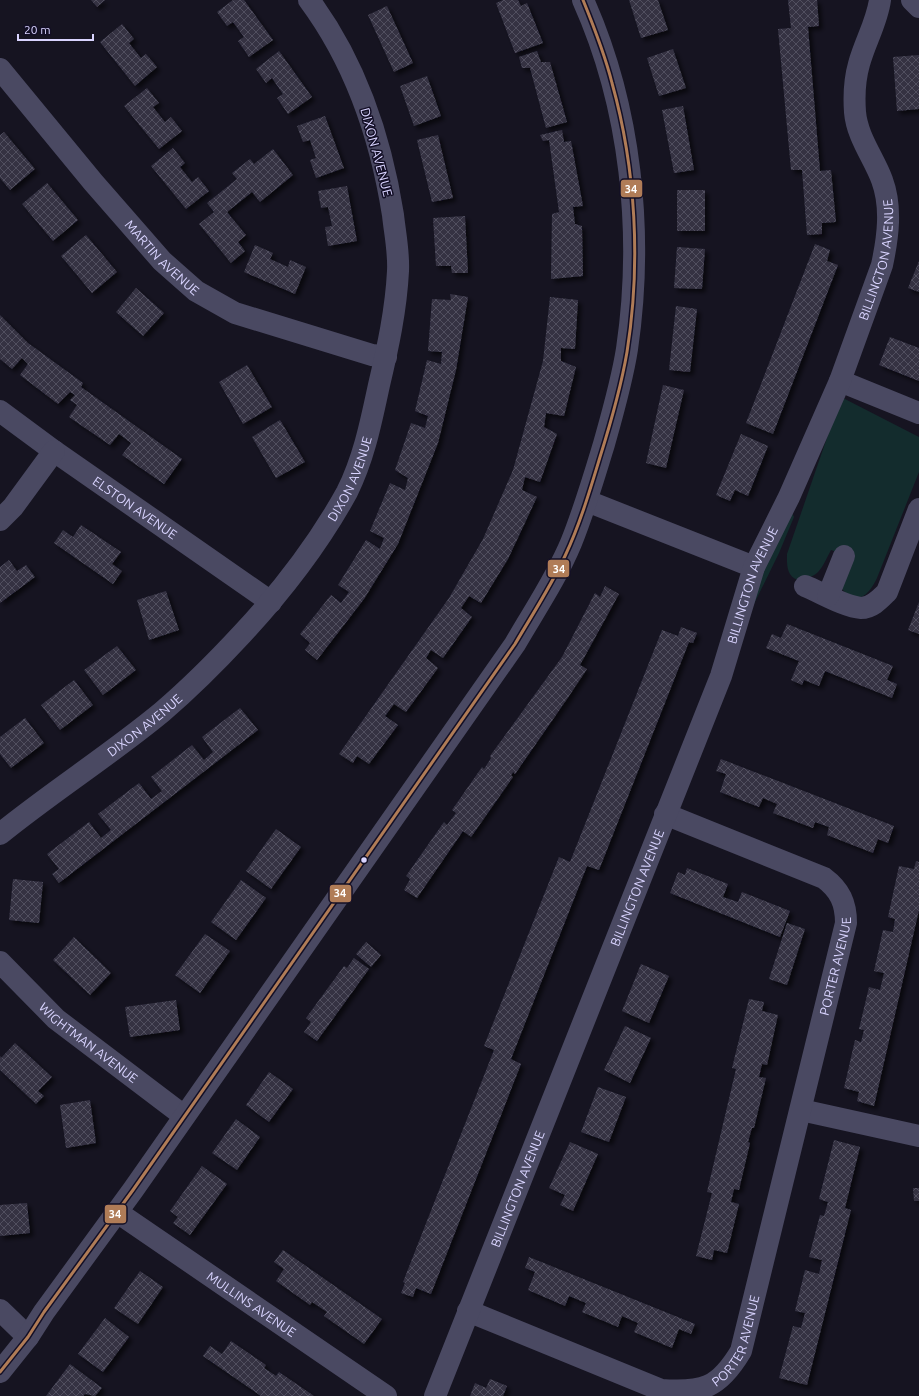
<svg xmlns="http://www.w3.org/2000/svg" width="919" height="1396" viewBox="0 0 919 1396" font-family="Ubuntu,sans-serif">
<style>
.green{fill:#132c2d}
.building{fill:url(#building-cross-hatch);filter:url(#shadow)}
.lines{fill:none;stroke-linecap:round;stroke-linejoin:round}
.minor{stroke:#4a4962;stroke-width:22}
.bus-1-casing{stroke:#130f26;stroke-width:6}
.bus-1{stroke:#b07c57;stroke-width:3}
.bus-dot{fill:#d9d4ff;stroke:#130f26;stroke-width:1.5}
.labels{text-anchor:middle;stroke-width:3;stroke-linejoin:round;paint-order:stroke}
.street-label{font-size:13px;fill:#d9d4ff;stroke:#130f26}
.line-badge{stroke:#130f26;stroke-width:1.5}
.badge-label{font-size:11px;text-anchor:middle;font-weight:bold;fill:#fff}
</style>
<defs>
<pattern id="building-cross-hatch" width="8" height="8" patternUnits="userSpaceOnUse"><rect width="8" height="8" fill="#343243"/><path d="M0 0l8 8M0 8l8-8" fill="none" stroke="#514f5f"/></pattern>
<filter id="shadow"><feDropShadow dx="3.5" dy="3.5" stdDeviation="2" flood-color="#0009"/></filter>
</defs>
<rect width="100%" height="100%" fill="#161421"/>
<path class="green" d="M841 397 919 437V472L877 578C871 591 859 607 845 592 842 590 840 585 841 581 842 573 847 565 850 557L831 550C821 569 820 577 798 580 786 576 787 564 787 554Z
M792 513 794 517 779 553 753 606 749 601Z"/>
<path class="building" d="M91 0H105L97 7Z
M233 0H244L273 40 249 57 238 41 244 37 233 22 227 26 217 12Z
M503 0H518L521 6 527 3 543 43 515 53 496 3Z
M629 0H658L668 30 641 38Z
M788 0H817L819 26 808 27 820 171 831 170 836 222 822 223V234L807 235 802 170H791L778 29 791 28Z
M387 6 413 63 394 72 368 15Z
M122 24 134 39 129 43 141 58 146 54 157 67 135 86 100 42Z
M673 49 686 88 659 96 647 58Z
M279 51 312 97 288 114 277 98 283 94 272 78 266 83 256 69Z
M537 51 541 62H550L567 122 546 128 530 68H522L519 57Z
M919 55V109L897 111 893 57Z
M427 76 441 116 414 126 400 86Z
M147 88 159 103 153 107 165 122 171 117 182 131 159 149 124 106Z
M683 106 694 170 674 173 662 110Z
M325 116 344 168 316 178 310 160 316 158 310 140 303 142 297 126Z
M562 130 564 142 571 141 583 206 573 207 575 224 582 226 583 276 551 279 552 214 559 212 549 140 543 141 540 135Z
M4 132 35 169 10 190 0 178V135Z
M438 135 453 198 432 202 417 140Z
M173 148 185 163 180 167 192 182 198 177 209 191 186 209 151 166Z
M273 149 293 175 260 202 252 192 227 212 246 235 238 242 245 251 231 263 199 224 214 212 207 203 237 179 232 173 250 159 254 164Z
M47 183 78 220 53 241 22 204Z
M347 186 357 241 328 246 325 227 332 226 328 207 321 208 318 191Z
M677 190H705V231H677Z
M465 216 468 273H452L451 266H436L433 218Z
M86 235 117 272 92 293 61 256Z
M815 244 830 250 827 261 838 265 773 434 746 423Z
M255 245 273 253 270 259 288 267 290 260 306 267 295 294 244 272Z
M677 247 705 249 702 289 674 288Z
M919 261V292L908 288Z
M136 288 164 313 143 336 116 312Z
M450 294 468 297 456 370 438 443 398 544 364 599 317 660 305 650 310 643 300 634 331 595 341 603 349 592 338 585 366 540 380 549 384 538 370 531 390 483 405 490 408 478 395 470 411 423 425 428 428 416 415 411 427 360 441 364 442 352 428 351 432 299 451 300Z
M550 297 578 300 575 349 561 348V361L576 367 564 416 546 413 544 427 557 434 540 482 525 477 522 490 537 497 508 559 481 603 469 596 461 608 472 617 443 658 431 650 426 658 438 668 406 712 394 704 385 716 398 725 369 764 357 756 353 763 339 754 449 598 483 539 513 470 543 361Z
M676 306 697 309 690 372 669 370Z
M0 315 28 343 83 383 81 387 182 459 164 484 122 455 131 443 119 434 110 445 69 417 77 405 70 400 75 395 70 392 58 404 20 375 28 364 22 358 12 369 0 359Z
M890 337 919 348V381L879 365Z
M247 365 272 407 243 424 219 382Z
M663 385 684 390 666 468 646 463Z
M280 420 305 462 276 478 252 437Z
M741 434 768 446 748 496 735 490 730 501 716 495Z
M81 525 121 552 112 564 122 571 113 584 54 543 63 530 73 537Z
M9 560 17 571 26 565 35 577 0 603V567Z
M605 586 619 594 580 665 587 669 567 699 515 774 513 772 511 776 513 777 471 837 463 831 417 898 404 890 410 879 406 876 444 822 447 825 456 813 452 810 482 767 484 769 491 758 490 756 562 657 595 593 600 597Z
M166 591 179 630 149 640 137 600Z
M919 602V634L908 630Z
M787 624 893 666 887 680 897 684 892 698 825 671 819 686 804 680 802 685 791 680 799 661 766 648 772 634 781 638Z
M681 627 697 633 693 643 689 642 599 870 587 866 511 1059 521 1064 431 1294 416 1288 413 1297 401 1293 405 1283 403 1282 494 1050 484 1046 559 857 570 862 662 630 678 636Z
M117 646 136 670 103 695 84 670Z
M74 680 93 705 60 730 41 705Z
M240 708 258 730 59 883 52 874 59 869 47 854 89 822 101 838 111 830 98 814 139 783 151 799 162 791 151 777 192 745 204 760 213 752 202 737Z
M25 718 44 743 11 768 0 754V737Z
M721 759 894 826 888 843 878 839 873 853 827 835 829 827 815 822 813 828 773 813 777 804 763 798 759 807 720 792 726 774 716 771Z
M276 829 301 847 271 889 246 871Z
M916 861 919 862V910L874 1106 857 1101 859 1092 844 1088 855 1040 861 1042 864 1030 859 1029 869 987 880 990 884 973 874 971 883 930 893 932 895 919 888 917 899 866 914 869Z
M687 868 728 884 723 897 738 902 742 892 790 911 780 937 670 893 678 872 685 875Z
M13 879 43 882 39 923 9 920Z
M241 880 266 898 236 940 211 922Z
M787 923 805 929 787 985 769 979Z
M205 934 230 951 200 993 175 975Z
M74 937 111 973 90 995 53 960Z
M366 942 381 955 371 967 356 954Z
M354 958 369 969 317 1041 304 1032 311 1022 306 1018 344 966 347 968Z
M641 964 669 976 649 1023 622 1011Z
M749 999 764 1002 762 1011 778 1015 767 1065 762 1064 759 1077 766 1078 754 1128H752L748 1142 750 1143 739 1190 734 1189 731 1202 739 1204 727 1253 714 1250 712 1260 696 1256 712 1193 707 1192 736 1069 732 1068Z
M176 1000 180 1030 130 1037 125 1007Z
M625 1026 651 1038 630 1083 604 1070Z
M15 1043 52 1077 38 1091 44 1096 36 1104 0 1070V1056L1 1058Z
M269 1072 293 1089 269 1122 246 1105Z
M598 1087 626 1097 609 1142 581 1132Z
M90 1100 96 1143 66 1148 60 1105Z
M236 1119 260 1137 237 1170 212 1153Z
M834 1140 860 1147 845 1208 851 1210 807 1385 779 1378 793 1326 801 1328 805 1313 795 1311 805 1270 819 1274 822 1260 809 1257 820 1215 824 1216 828 1202 819 1199Z
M570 1142 598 1154 573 1211 560 1205 565 1195 549 1188Z
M202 1166 227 1184 190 1235 173 1223 178 1217 170 1211Z
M913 1188H919V1201H914Z
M27 1203 30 1233 0 1236V1205Z
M283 1250 382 1319 364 1344 324 1316 327 1312 312 1302 310 1305 276 1281 284 1269 274 1262Z
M529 1257 695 1324 691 1334 679 1329 672 1348 634 1332 638 1323 622 1316 618 1327 582 1312 586 1303 569 1296 565 1306 528 1290 535 1272 525 1268Z
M140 1271 163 1287 138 1324 114 1308Z
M105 1318 129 1337 103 1372 78 1354Z
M231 1341 266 1365 264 1368 276 1376 279 1372 314 1396H261L203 1356 210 1346 222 1354Z
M70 1364 102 1388 95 1396 85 1394 83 1396H46Z
M490 1379 507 1386 503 1396H470L475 1383 486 1388Z"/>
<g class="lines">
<g class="minor">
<path d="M912 0 919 7"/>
<path id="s1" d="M0 69 93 182 162 261 196 291 235 313 372 355 386 357"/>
<path d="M840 381 919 413"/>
<path id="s2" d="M0 411 54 451 271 602"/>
<path d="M587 501 754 567"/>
<path d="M0 520 13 507 54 451"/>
<path d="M805 586C820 592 845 607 861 608 872 608 880 599 887 592L919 509"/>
<path d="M828 596 844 556"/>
<path id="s3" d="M0 834C53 791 110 755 162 712 190 688 217 661 242 634 282 591 319 543 347 492 364 458 371 422 379 385 388 347 396 310 398 271 399 252 395 234 393 215 381 139 355 62 309 0"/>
<path id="s4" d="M0 962 56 1019 184 1116"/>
<path d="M801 1110 919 1136"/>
<path id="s5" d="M117 1212 386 1396"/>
<path d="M0 1310 28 1337"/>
<path id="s6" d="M468 1311 661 1390C703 1393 719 1388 741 1351L846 923C846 903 840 890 824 878L665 814"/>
<path d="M0 1372 28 1337 44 1312 133 1190 515 644C534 611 556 579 571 543 584 511 594 477 604 444 613 412 622 381 627 349 644 233 631 107 583 0"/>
<path id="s7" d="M435 1396 721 676 754 567 789 497 840 381 882 265C888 237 892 207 882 180 874 158 857 137 855 112 854 98 855 78 859 64 865 42 877 22 880 0"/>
</g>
<g class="bus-1-casing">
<path id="bus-1" d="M0 1372 28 1337 44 1312 133 1190 515 644C532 615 551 586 565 556 580 524 590 490 600 457 611 422 621 387 627 352 641 264 636 169 612 83 605 55 594 27 583 0"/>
</g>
<use href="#bus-1" class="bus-1"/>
</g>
<circle class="bus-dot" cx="364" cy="860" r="3.5"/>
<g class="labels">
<g class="street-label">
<text transform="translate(377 152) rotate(75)" y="5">DIXON AVENUE</text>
<text dy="5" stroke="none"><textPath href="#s1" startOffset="249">MARTIN AVENUE</textPath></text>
<text dy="5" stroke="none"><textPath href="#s7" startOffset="1221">BILLINGTON AVENUE</textPath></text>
<text dy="5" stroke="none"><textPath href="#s3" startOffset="505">DIXON AVENUE</textPath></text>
<text dy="5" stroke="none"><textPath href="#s2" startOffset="166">ELSTON AVENUE</textPath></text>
<text dy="5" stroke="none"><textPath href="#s7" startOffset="871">BILLINGTON AVENUE</textPath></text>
<text dy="5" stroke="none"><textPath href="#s3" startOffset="181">DIXON AVENUE</textPath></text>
<text dy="5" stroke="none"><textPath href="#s7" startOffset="547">BILLINGTON AVENUE</textPath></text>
<text dy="5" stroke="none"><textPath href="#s6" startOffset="701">PORTER AVENUE</textPath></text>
<text dy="5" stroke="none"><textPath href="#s4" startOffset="120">WIGHTMAN AVENUE</textPath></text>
<text dy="5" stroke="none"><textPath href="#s7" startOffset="223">BILLINGTON AVENUE</textPath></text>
<text dy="5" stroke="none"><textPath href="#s5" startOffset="163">MULLINS AVENUE</textPath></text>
<text dy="5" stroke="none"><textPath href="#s6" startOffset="312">PORTER AVENUE</textPath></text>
</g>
</g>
<g class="line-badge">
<rect x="620" y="179" width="23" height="19" rx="4" fill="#b07c57"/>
<rect x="547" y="559" width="23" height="19" rx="4" fill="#b07c57"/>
<rect x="329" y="884" width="23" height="19" rx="4" fill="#b07c57"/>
<rect x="104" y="1204" width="23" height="20" rx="4" fill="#b07c57"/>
</g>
<g class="badge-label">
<text x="631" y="193">34</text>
<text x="559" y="573">34</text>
<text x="340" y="897">34</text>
<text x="115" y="1218">34</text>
</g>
<path d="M18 34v6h75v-6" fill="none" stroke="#d9d4ff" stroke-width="2"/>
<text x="24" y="34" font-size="12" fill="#d9d4ff" stroke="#130f26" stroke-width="3" paint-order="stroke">20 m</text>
</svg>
